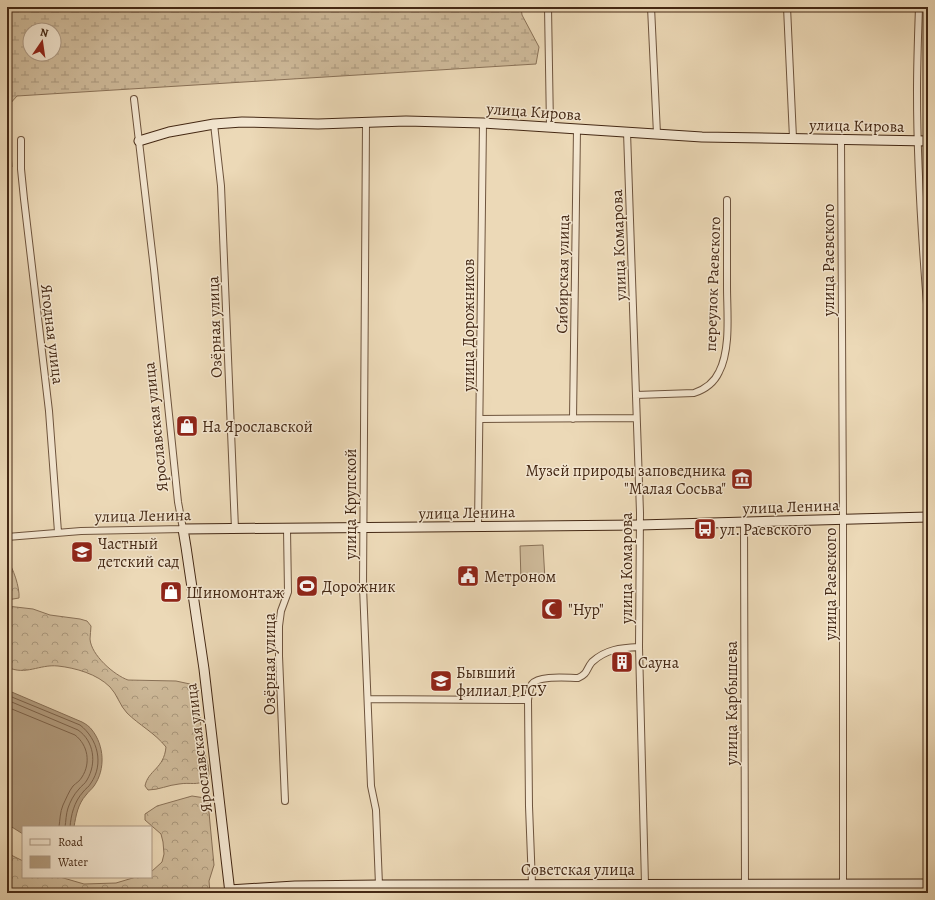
<svg xmlns="http://www.w3.org/2000/svg" width="935" height="900" viewBox="0 0 935 900" font-family="Alegreya,serif">
<style>
.grass{fill:#cfbb9b;stroke:#8a7258}
.forest{fill:url(#forest-crowns);stroke:#8a7258}
.wetland{fill:url(#wetland-marsh);stroke:#8a7258;fill-rule:evenodd}
.water{fill:#b39d80;stroke:#876e55}
.lines{fill:none;stroke-linecap:round;stroke-linejoin:round}
.shore{stroke:#7c624a;stroke-width:1}
.stream{stroke:#876e55;stroke-width:2.5}
.street-casing{stroke:#6e543d;stroke-width:8}
.secondary-casing{stroke:#442814;stroke-width:11}
.street{stroke:#f3e6d0;stroke-width:6}
.secondary{stroke:#f3e6d0;stroke-width:9}
.labels{text-anchor:middle;stroke-width:3;stroke-linejoin:round;paint-order:stroke}
.street-label{font-size:16px;fill:#442814;stroke:#f3e6d0}
.poi-label{font-size:16px;fill:#442814;stroke:#f3e6d0;text-anchor:start}
</style>
<defs>
<pattern id="forest-crowns" width="20" height="18" patternUnits="userSpaceOnUse"><rect width="20" height="18" fill="#cfbb9b"/><path d="M2 6a3 3 0 1 1 6 0M12 15a3 3 0 1 1 6 0" fill="none" stroke="#aa987d"/></pattern>
<pattern id="wetland-marsh" width="20" height="14" patternUnits="userSpaceOnUse"><rect width="20" height="14" fill="#cfbb9b"/><path d="M1 5h8M5 5V1M11 12h8M15 12V8" fill="none" stroke="#aa987d"/></pattern>
</defs>
<rect width="100%" height="100%" fill="#ecd9b7"/>
<filter id="stains"><feTurbulence type="fractalNoise" baseFrequency=".005" numOctaves="4"/><feColorMatrix values="0 0 0 0 .2 0 0 0 0 .09 0 0 0 0 .02 0 0 0 .5 -.17"/></filter>
<radialGradient id="worn" r=".72"><stop offset=".6" stop-color="#630" stop-opacity="0"/><stop offset="1" stop-color="#630" stop-opacity=".3"/></radialGradient>
<path class="grass" d="M543 545 545 580 521 581 520 546Z"/>
<path class="forest" d="M7 560C13 567 20 588 19 598L7 600Z
M7 606 33 609 50 615 80 619 87 621 91 626C91 630 90 635 90 639 91 655 114 675 128 680L176 681 190 684 198 698 203 747 208 765 209 774 207 780C196 786 191 782 179 784 168 785 159 790 148 790L145 786C148 770 164 769 166 747 155 733 139 725 127 713 120 706 117 694 110 687 97 674 76 668 58 666 39 664 26 676 7 667Z
M192 796 205 798 208 802 214 865 209 881 210 893H7V853L23 861V877H60L84 884 116 883 136 877H151V872L162 862 164 854 163 842 161 834 145 820V814L157 806Z"/>
<path class="wetland" d="M7 7H521L522 15 539 47 536 64 17 96 8 106 12 167H7ZM30 30H54V54H30Z"/>
<path class="water" d="M7 690 82 722C86 724 90 727 92 730 104 745 106 769 94 786 92 789 88 792 86 795 78 804 76 815 74 827H23V834L7 824Z"/>
<g class="lines">
<path class="shore" d="M7 695 80 725C98 739 104 764 91 783 89 787 85 789 83 792 74 802 71 815 70 827
M7 700 78 730C94 741 97 763 87 780 85 784 81 786 79 789 74 794 70 802 68 808 66 814 66 821 65 827
M7 707 75 735C88 745 91 763 82 777 80 781 76 783 73 786 69 791 66 799 63 805 60 812 60 820 59 827"/>
<path class="stream" d="M7 8 10 7"/>
<g class="street-casing">
<path id="street" d="M548 7 550 127
M651 7 657 134
M787 7 793 138
M919 7C918 35 917 64 917 92 917 167 922 243 928 317
M366 122 363 587 371 786 376 810 379 885
M214 124 221 186 235 529
M627 132 640 513 639 647 645 884
M841 139 843 519V885
M21 140V169L24 199 49 411 58 532
M636 395 694 393C706 389 714 383 719 372 731 349 727 312 727 287 727 258 727 229 727 200
M480 419 636 418
M573 419 577 129
M744 522 745 884
M478 527 483 123
M7 537 81 531 183 529 178 502 154 269 134 99
M368 699 528 700
M285 801 279 656V626L281 611 288 592 287 529
M532 884 529 806 528 700C529 695 529 688 532 684 539 675 567 678 578 678 588 674 586 669 592 662 606 649 621 648 639 647"/>
</g>
<g class="secondary-casing">
<path id="secondary" d="M139 141 169 132 214 124 242 122 318 124 406 121 483 123 702 137 928 141
M229 890 295 886 379 885 928 884
M230 893 204 669 186 547 183 529 639 525 928 517"/>
</g>
<use href="#street" class="street"/>
<use href="#secondary" class="secondary"/>
</g>
<defs>
<g id="shop-square" transform="scale(1.15)"><rect x="-9" y="-9" width="18" height="18" rx="4" fill="#8f2418" stroke="#f3e6d0"/><path d="M-5-2.5h2.3a2.7 3.5 0 0 1 5.4 0H5L5.5 6h-11ZM-1.5-2.5h3a1.5 2.3 0 0 0-3 0Z" fill="#fff"/></g>
<g id="museum-square" transform="scale(1.15)"><rect x="-9" y="-9" width="18" height="18" rx="4" fill="#8f2418" stroke="#f3e6d0"/><path d="M0-6L6-3V-2H-6V-3ZM-5-1h2V3h-2ZM-1-1h2V3h-2ZM3-1h2V3H3ZM-6 4H6V6H-6Z" fill="#fff"/></g>
<g id="bus-square" transform="scale(1.15)"><rect x="-9" y="-9" width="18" height="18" rx="4" fill="#8f2418" stroke="#f3e6d0"/><path d="M-5-6H5V4H4V6H2V4H-2V6H-4V4H-5ZM-3.5-4V0h7V-4ZM-3.5 1.2v1.5H-2V1.2ZM2 1.2v1.5H3.5V1.2Z" fill="#fff"/></g>
<g id="school-square" transform="scale(1.15)"><rect x="-9" y="-9" width="18" height="18" rx="4" fill="#8f2418" stroke="#f3e6d0"/><path d="M0-5L7-2L0 1L-7-2ZM-4 1L0 2.5L4 1V4Q0 6-4 4Z" fill="#fff"/></g>
<g id="civic-square" transform="scale(1.15)"><rect x="-9" y="-9" width="18" height="18" rx="4" fill="#8f2418" stroke="#f3e6d0"/><path d="M-.6-6.5H3V-4.5H.6V-3L4-1V1h2V6H-6V1h2V-1L-.6-3ZM-1.2 2.5V6h2.4V2.5Z" fill="#fff"/></g>
<g id="stadium-square" transform="scale(1.15)"><rect x="-9" y="-9" width="18" height="18" rx="4" fill="#8f2418" stroke="#f3e6d0"/><path d="M0-5a6.5 5 0 1 0 0 10a6.5 5 0 1 0 0-10ZM-3.5-1.8h7v3.6h-7Z" fill="#fff"/></g>
<g id="mosque-square" transform="scale(1.15)"><rect x="-9" y="-9" width="18" height="18" rx="4" fill="#8f2418" stroke="#f3e6d0"/><path d="M3.5-4.9A6 6 0 1 0 3.5 4.9A5 5 0 1 1 3.5-4.9Z" fill="#fff"/></g>
<g id="building-square" transform="scale(1.15)"><rect x="-9" y="-9" width="18" height="18" rx="4" fill="#8f2418" stroke="#f3e6d0"/><path d="M-4-6H4V6H1V3H-1V6H-4ZM-2.5-4.3h1.7v1.8h-1.7ZM.8-4.3h1.7v1.8H.8ZM-2.5-1h1.7V.8h-1.7ZM.8-1h1.7V.8H.8Z" fill="#fff"/></g>
<g id="university-square" transform="scale(1.15)"><rect x="-9" y="-9" width="18" height="18" rx="4" fill="#8f2418" stroke="#f3e6d0"/><path d="M0-5L7-2L0 1L-7-2ZM-4 1L0 2.5L4 1V4Q0 6-4 4Z" fill="#fff"/></g>
</defs>
<g fill-rule="evenodd">
<use href="#shop-square" x="187" y="426"/>
<use href="#museum-square" x="742" y="479"/>
<use href="#bus-square" x="705" y="529"/>
<use href="#school-square" x="82" y="552"/>
<use href="#civic-square" x="468" y="576"/>
<use href="#stadium-square" x="307" y="586"/>
<use href="#shop-square" x="171" y="592"/>
<use href="#mosque-square" x="552" y="609"/>
<use href="#building-square" x="622" y="662"/>
<use href="#university-square" x="441" y="681"/>
</g>
<g class="labels">
<g class="street-label">
<text transform="translate(534 111) rotate(4)" y="6">улица Кирова</text>
<text transform="translate(857 125) rotate(1)" y="6">улица Кирова</text>
<text transform="translate(618 245) rotate(-92)" y="6">улица Комарова</text>
<text transform="translate(828 260) rotate(-90)" y="6">улица Раевского</text>
<text transform="translate(562 274) rotate(-89)" y="6">Сибирская улица</text>
<text transform="translate(712 284) rotate(-88)" y="6">переулок Раевского</text>
<text transform="translate(468 325) rotate(-90)" y="6">улица Дорожников</text>
<text transform="translate(214 327) rotate(-92)" y="6">Озёрная улица</text>
<text transform="translate(53 334) rotate(83)" y="6">Ягодная улица</text>
<text transform="translate(155 427) rotate(-96)" y="6">Ярославская улица</text>
<text transform="translate(350 504) rotate(-90)" y="6">улица Крупской</text>
<text transform="translate(791 506) rotate(-2)" y="6">улица Ленина</text>
<text transform="translate(467 512) rotate(-1)" y="6">улица Ленина</text>
<text transform="translate(143 515) rotate(-1)" y="6">улица Ленина</text>
<text transform="translate(626 568) rotate(-90)" y="6">улица Комарова</text>
<text transform="translate(830 584) rotate(-90)" y="6">улица Раевского</text>
<text transform="translate(269 664) rotate(-90)" y="6">Озёрная улица</text>
<text transform="translate(731 703) rotate(-90)" y="6">улица Карбышева</text>
<text transform="translate(198 748) rotate(-97)" y="6">Ярославская улица</text>
<text x="578" y="875">Советская улица</text>
</g>
<g class="poi-label">
<text x="202" y="432">На Ярославской</text>
<text x="726" y="476" text-anchor="end">Музей природы заповедника<tspan x="726" dy="18">"Малая Сосьва"</tspan></text>
<text x="720" y="535">ул. Раевского</text>
<text x="98" y="549">Частный<tspan x="98" dy="18">детский сад</tspan></text>
<text x="484" y="582">Метроном</text>
<text x="322" y="592">Дорожник</text>
<text x="186" y="598">Шиномонтаж</text>
<text x="568" y="615">"Нур"</text>
<text x="638" y="668">Сауна</text>
<text x="456" y="678">Бывший<tspan x="456" dy="18">филиал РГСУ</tspan></text>
</g>
</g>
<rect width="935" height="900" fill="none" stroke="#ecd9b7" stroke-width="24"/>
<rect x="8" y="8" width="919" height="884" fill="none" stroke="#442814" stroke-width="2"/>
<rect x="12" y="12" width="911" height="876" fill="none" stroke="#442814"/>
<rect x="22" y="826" width="130" height="52" fill="#f3e6d0" stroke="#ad9a85"/>
<rect x="30" y="839" width="20" height="6" fill="#f3e6d0" stroke="#ad9a85"/>
<text x="58" y="846" font-size="12" fill="#442814">Road</text>
<rect x="30" y="856" width="20" height="12" fill="#b39d80" stroke="#ad9a85"/>
<text x="58" y="866" font-size="12" fill="#442814">Water</text>
<g transform="translate(42 42) rotate(13)"><circle r="19" fill="#f3e6d0" stroke="#ad9a85"/>
<path d="M0-3L7 15L0 10L-7 15Z" fill="#8f2418"/>
<text y="-6" font-size="11" font-weight="bold" text-anchor="middle" fill="#442814">N</text>
</g>
<rect width="100%" height="100%" filter="url(#stains)"/>
<rect width="100%" height="100%" fill="url(#worn)"/>
</svg>
